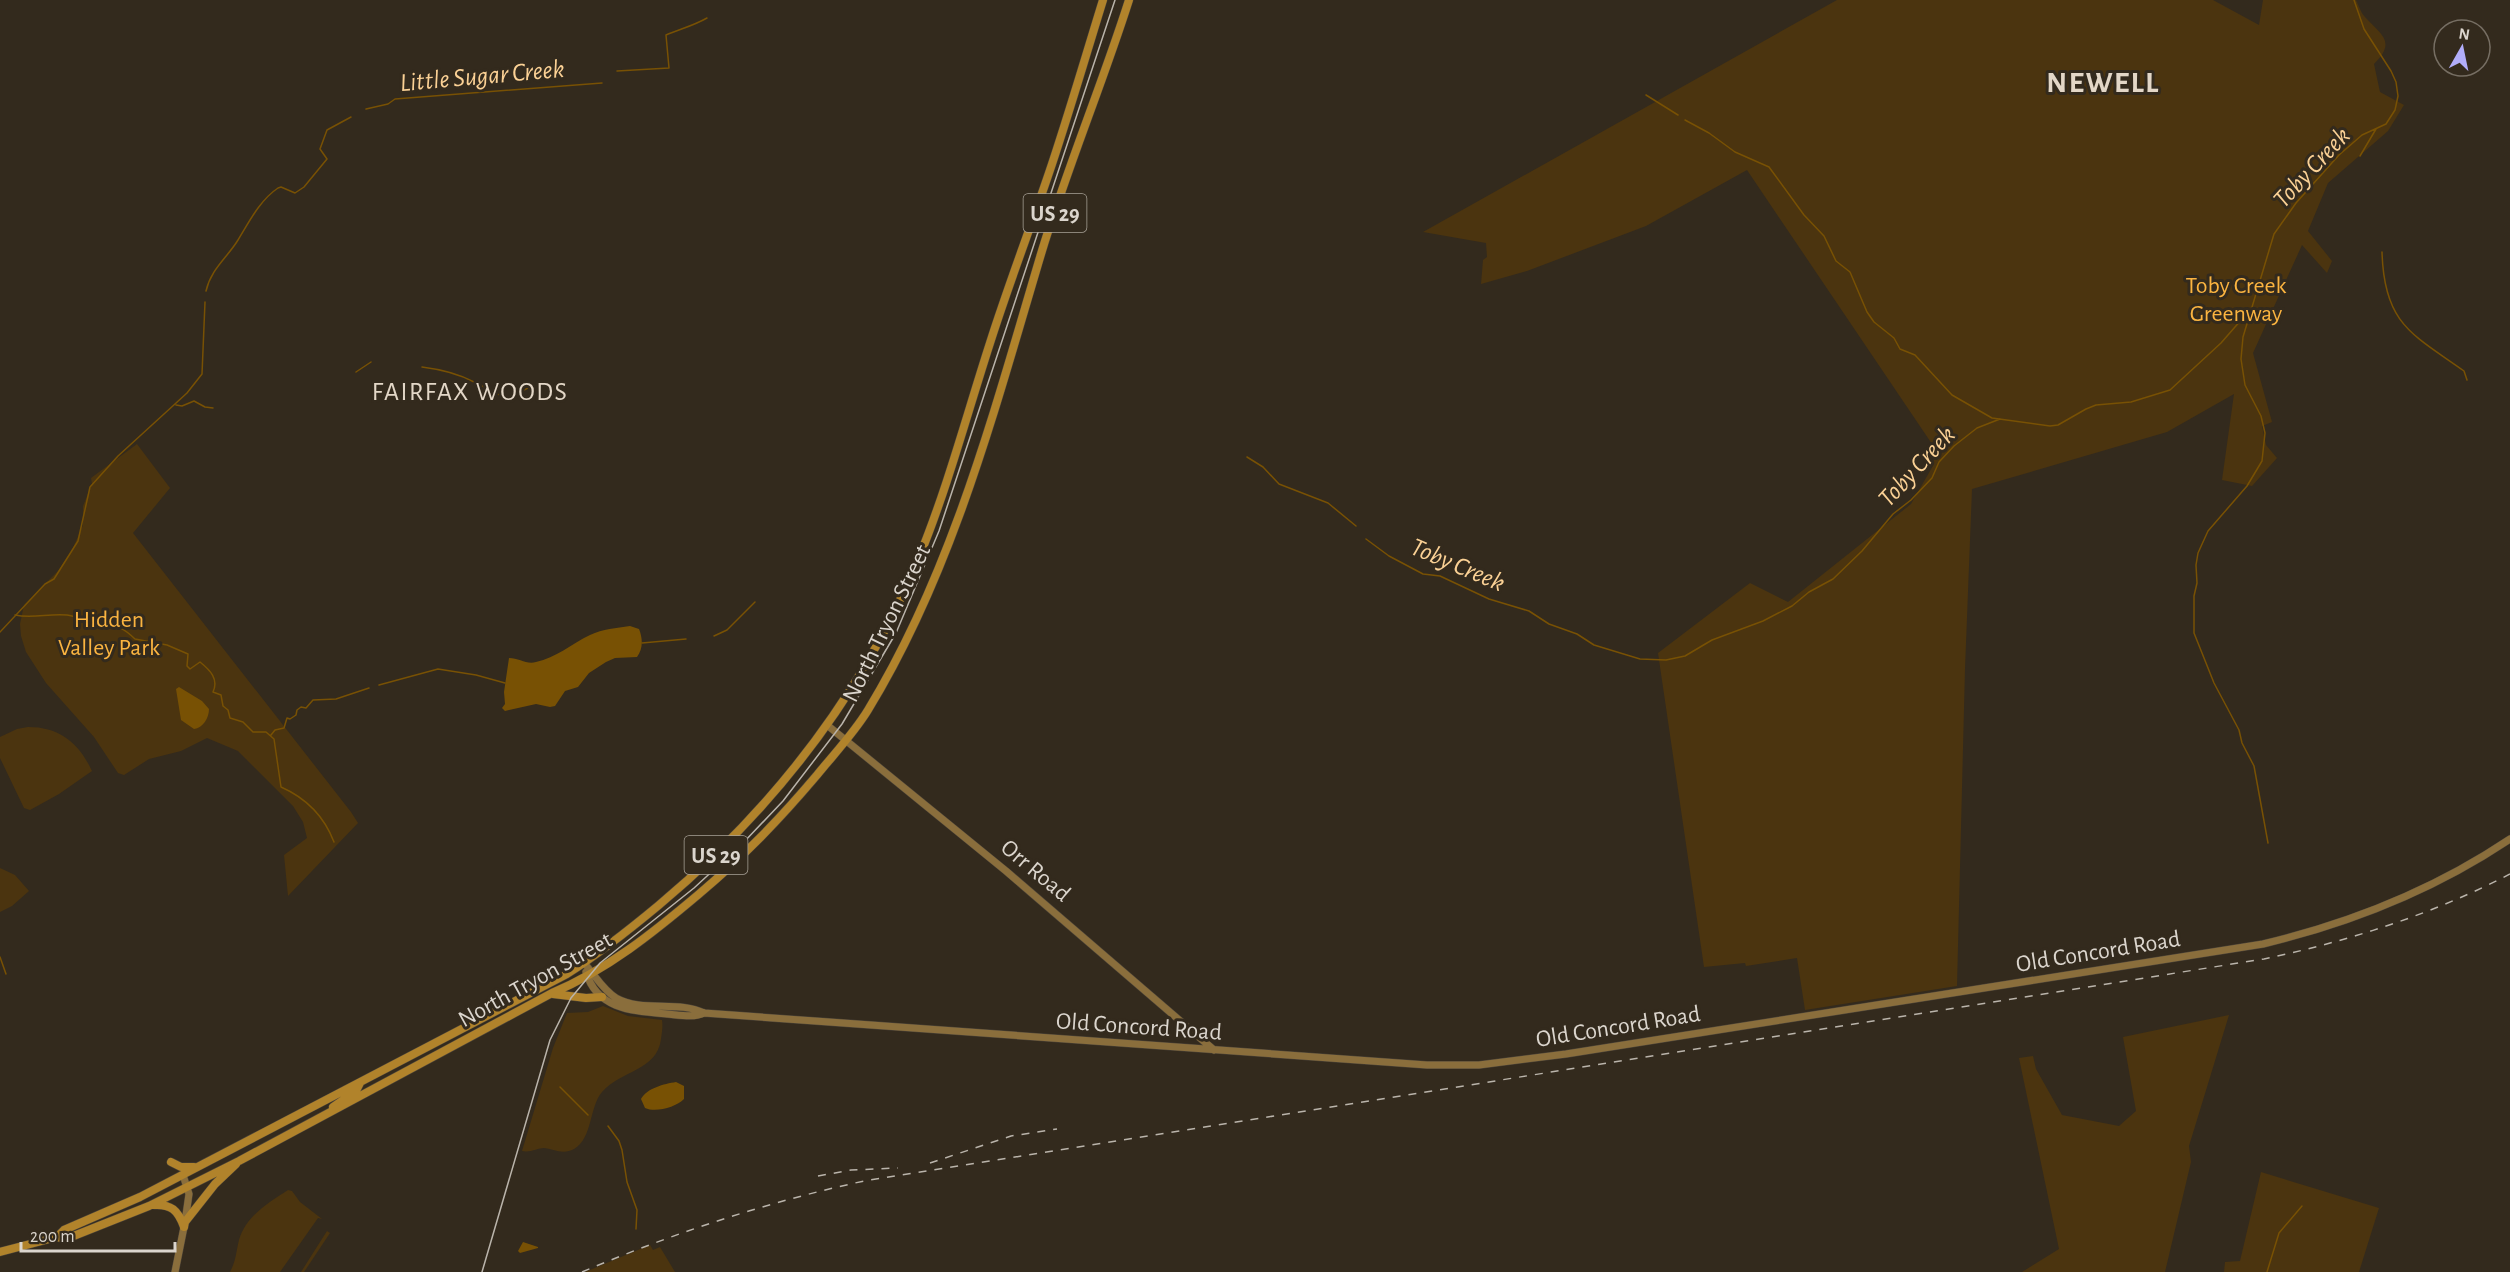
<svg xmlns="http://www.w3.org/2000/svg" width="2510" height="1272" viewBox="0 0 2510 1272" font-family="'Alegreya Sans',sans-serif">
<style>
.green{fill:#4b340f}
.water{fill:#785104}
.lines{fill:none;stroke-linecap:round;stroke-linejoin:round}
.stream{stroke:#785104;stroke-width:1.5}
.secondary-casing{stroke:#4d453a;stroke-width:8}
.primary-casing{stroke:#4d453a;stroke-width:9}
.secondary{stroke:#8a6e3c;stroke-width:7}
.primary{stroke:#b1832b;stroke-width:8}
.tram{stroke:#bab4ab;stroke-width:1.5}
.rail{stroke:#bab4ab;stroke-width:1.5;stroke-dasharray:8 8;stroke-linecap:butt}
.labels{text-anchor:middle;stroke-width:6;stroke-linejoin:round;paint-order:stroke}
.shield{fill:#332a1d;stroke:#a9a298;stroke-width:1.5}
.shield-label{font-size:22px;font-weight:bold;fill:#dbd5cd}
.park-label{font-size:24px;fill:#fbb440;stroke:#332a1d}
.street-label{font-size:24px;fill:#dbd5cd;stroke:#332a1d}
.water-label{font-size:26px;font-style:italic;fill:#fbd195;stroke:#332a1d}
.neighbourhood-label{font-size:26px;letter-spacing:1.5px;fill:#e3d7c7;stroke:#332a1d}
.district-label{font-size:30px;font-weight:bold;letter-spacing:1.5px;fill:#e3d7c7;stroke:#332a1d}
</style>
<rect width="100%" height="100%" fill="#332a1d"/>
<path class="green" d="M1837 0H2213L2259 25 2263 0H2356C2359 6 2361 13 2365 17 2381 35 2397 41 2374 64L2380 92 2404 105 2388 131 2328 183 2308 231 2332 261 2327 273 2302 245 2253 353 2272 422 2262 426 2266 445 2277 458 2252 486 2222 480 2234 394 2167 432 1972 489 1965 669 1957 986 1805 1010 1797 958 1746 966 1745 963 1704 967 1658 653 1750 583 1788 602 1911 504 1934 464 1932 444 1747 170 1646 226 1527 271 1481 284 1483 260 1487 257 1486 243 1423 232Z
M137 444 170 488 133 533 351 812 358 823 288 896 284 855 307 838 303 822 293 806 238 751 207 738 181 751 149 759 124 775 118 773 94 737 46 683 26 652 21 636 20 624 24 605 58 571 72 550 83 525V506L92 484 91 478Z
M28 727C60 727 79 743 92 771L59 794 30 810 24 808 0 758V737L17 729Z
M0 868 15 875 29 891 12 906 0 912Z
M603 1006 628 1016 662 1020C663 1026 662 1032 661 1039 657 1071 621 1070 602 1092 589 1107 593 1138 574 1149 563 1155 553 1149 544 1148 538 1148 530 1153 522 1151L553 1048 567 1013 588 1012Z
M2229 1015 2189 1146 2191 1162 2165 1272H2022L2059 1249 2019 1058 2033 1056 2036 1069 2062 1115 2119 1126 2136 1111 2123 1037Z
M2261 1172 2379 1208 2359 1272H2224L2225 1262 2240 1261Z
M288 1190 292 1191 300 1202 322 1219 318 1218 280 1272H230C236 1261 236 1252 239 1240 246 1216 268 1203 288 1190Z
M327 1231 330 1233 304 1272H301Z
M650 1245 653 1250 660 1247 675 1272H585Z"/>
<path class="water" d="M630 626 639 629C643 639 643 649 637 657L615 658 606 662 589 673 578 687 565 691 555 706 550 707 536 704 505 711 502 708 505 704 504 692 509 658C519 658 527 665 536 662 556 658 571 644 590 635 603 629 616 628 630 626Z
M179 687 202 701 209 709C209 718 203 728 194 729L181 720 176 689Z
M676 1082 684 1086V1099C676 1107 656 1113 645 1108L641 1099C647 1088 664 1084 676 1082Z
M523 1242 538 1247V1248L520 1253 518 1251Z"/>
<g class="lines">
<path class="stream" d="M617 71 669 68 666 35C680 29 693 26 707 18
M1646 95 1678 115
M366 109 388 104 395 99 602 83
M1685 120 1709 133 1735 152 1769 167 1804 215 1824 236 1836 261 1850 272 1867 312 1874 322 1894 338 1900 349 1915 355 1952 395 1992 418 2050 426 2058 425 2086 409 2096 405 2131 402 2170 390 2221 343 2249 311
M2360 156 2376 129
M2382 252C2384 324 2412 334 2464 371L2467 380
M206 291C211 269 227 258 238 240 249 222 260 200 278 188L281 187 295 193 304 187 327 159 320 149 327 130 351 117
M422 367C438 369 459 374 474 382 487 388 498 396 513 400L522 391 532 386
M356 372 371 362
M176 405 182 406 194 401 205 407 213 408
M1247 457 1263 467 1279 484 1328 503 1356 526
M1366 539 1389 556 1423 574 1440 576 1489 599 1529 611 1549 624 1577 634 1594 645 1640 659 1666 660 1685 656 1712 640 1763 621 1792 606 1809 592 1833 579 1862 551 1893 514 1911 500 1932 478 1939 462 1954 446 1977 428 2000 419
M15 615C33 619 49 613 67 615 82 617 87 625 97 626 119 630 117 622 135 639L167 645 188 654 187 666 190 669 200 662C210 670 219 679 213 692L221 695 223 706 228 710 230 718 243 722 253 732H266L274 739 281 787C306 798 324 816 334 842
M0 632 45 584 54 579 78 541 90 487 118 456 187 393 202 374 205 302
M714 636 727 630 755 602
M642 643 686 639
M379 685 438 669 476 675 505 683
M271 735 275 730 284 728 287 718 290 719 296 715 297 710 301 707 306 708 313 700 336 699 369 688
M2268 843 2254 766 2242 743 2239 730 2214 683 2194 633V596L2197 583 2196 565 2198 553 2208 531 2247 486 2262 461 2265 433 2261 416 2245 385 2241 359 2243 337 2274 234 2296 203 2339 155 2362 135 2386 124 2395 110 2398 96 2396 82 2391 71 2364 29 2354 0
M0 957 6 974
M560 1087 588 1115
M608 1126 619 1141 622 1150 627 1182 637 1210 636 1229
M2267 1272 2279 1233 2302 1206"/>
<g class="secondary-casing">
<path id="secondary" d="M827 725 1006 871 1214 1050
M584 963C595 975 602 989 616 998 643 1013 678 1000 704 1013L1427 1065H1479L1566 1054 2263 944C2351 923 2434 890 2510 839
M586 972C597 1010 634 1011 667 1014 679 1015 694 1018 704 1013
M183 1175 189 1194 185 1222
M175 1272 184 1227"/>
</g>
<g class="primary-casing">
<path id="primary" d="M553 994 586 998 602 997
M333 1107 356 1091 360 1083
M171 1162 181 1167H194
M154 1205C171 1204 178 1210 184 1227
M184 1227 185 1222 215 1184 236 1164
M57 1237 64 1230 140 1197 567 974C600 953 629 930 659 905 772 810 864 693 920 555 948 486 967 414 990 343 1009 283 1032 224 1052 164 1070 110 1086 55 1103 0
M0 1252 57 1237 66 1239 149 1206 239 1161 552 993C607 970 654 932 699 894 745 855 778 821 817 775 834 754 854 733 868 710 953 571 995 408 1041 254 1067 168 1102 85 1129 0"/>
</g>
<use href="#secondary" class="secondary"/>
<use href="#primary" class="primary"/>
<path class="tram" d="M482 1272 550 1040 571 998 600 963 694 888 743 843 783 801 842 724 896 633 939 531 1115 0"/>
<path class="rail" d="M930 1163 1011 1136 1057 1129
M818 1176 851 1170 898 1168
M582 1272C674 1233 767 1202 864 1181L2264 959C2349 941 2433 914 2510 874"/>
</g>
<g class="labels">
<g class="shield">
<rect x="1023.5" y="194" width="63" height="38" rx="4.5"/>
<rect x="684.5" y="836" width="63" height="38" rx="4.5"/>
</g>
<g class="shield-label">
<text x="1055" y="221">US 29</text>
<text x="716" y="863">US 29</text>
</g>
<g class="park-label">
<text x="2236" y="293">Toby Creek<tspan x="2236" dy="28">Greenway</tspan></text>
<text x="109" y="627">Hidden<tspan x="109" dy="28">Valley Park</tspan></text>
</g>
<g class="street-label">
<text transform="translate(886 623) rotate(-64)" y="8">North Tryon Street</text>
<text transform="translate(1036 870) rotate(40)" y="8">Orr Road</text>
<text transform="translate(2098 951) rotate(-9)" y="8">Old Concord Road</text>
<text transform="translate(535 979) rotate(-29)" y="8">North Tryon Street</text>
<text transform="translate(1139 1026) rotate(4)" y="8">Old Concord Road</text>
<text transform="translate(1618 1026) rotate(-9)" y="8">Old Concord Road</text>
</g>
<g class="water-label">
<text transform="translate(482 75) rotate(-5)" y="9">Little Sugar Creek</text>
<text transform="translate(2311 167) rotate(-47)" y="9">Toby Creek</text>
<text transform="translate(1916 466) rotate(-47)" y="9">Toby Creek</text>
<text transform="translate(1458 564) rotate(23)" y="9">Toby Creek</text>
</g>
<g class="neighbourhood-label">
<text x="470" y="400">FAIRFAX WOODS</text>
</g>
<g class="district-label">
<text x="2103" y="92">NEWELL</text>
</g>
</g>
<g transform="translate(2462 48) rotate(9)"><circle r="28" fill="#332a1d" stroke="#766e63" stroke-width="1.5"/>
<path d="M0-4.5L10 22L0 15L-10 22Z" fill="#b1adfa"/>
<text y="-9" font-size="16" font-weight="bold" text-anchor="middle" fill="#dbd5cd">N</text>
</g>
<path d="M21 1242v9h154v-9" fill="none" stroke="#dbd5cd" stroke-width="3"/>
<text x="30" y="1242" font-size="18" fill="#dbd5cd" stroke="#332a1d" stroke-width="4.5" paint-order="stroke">200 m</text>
</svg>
